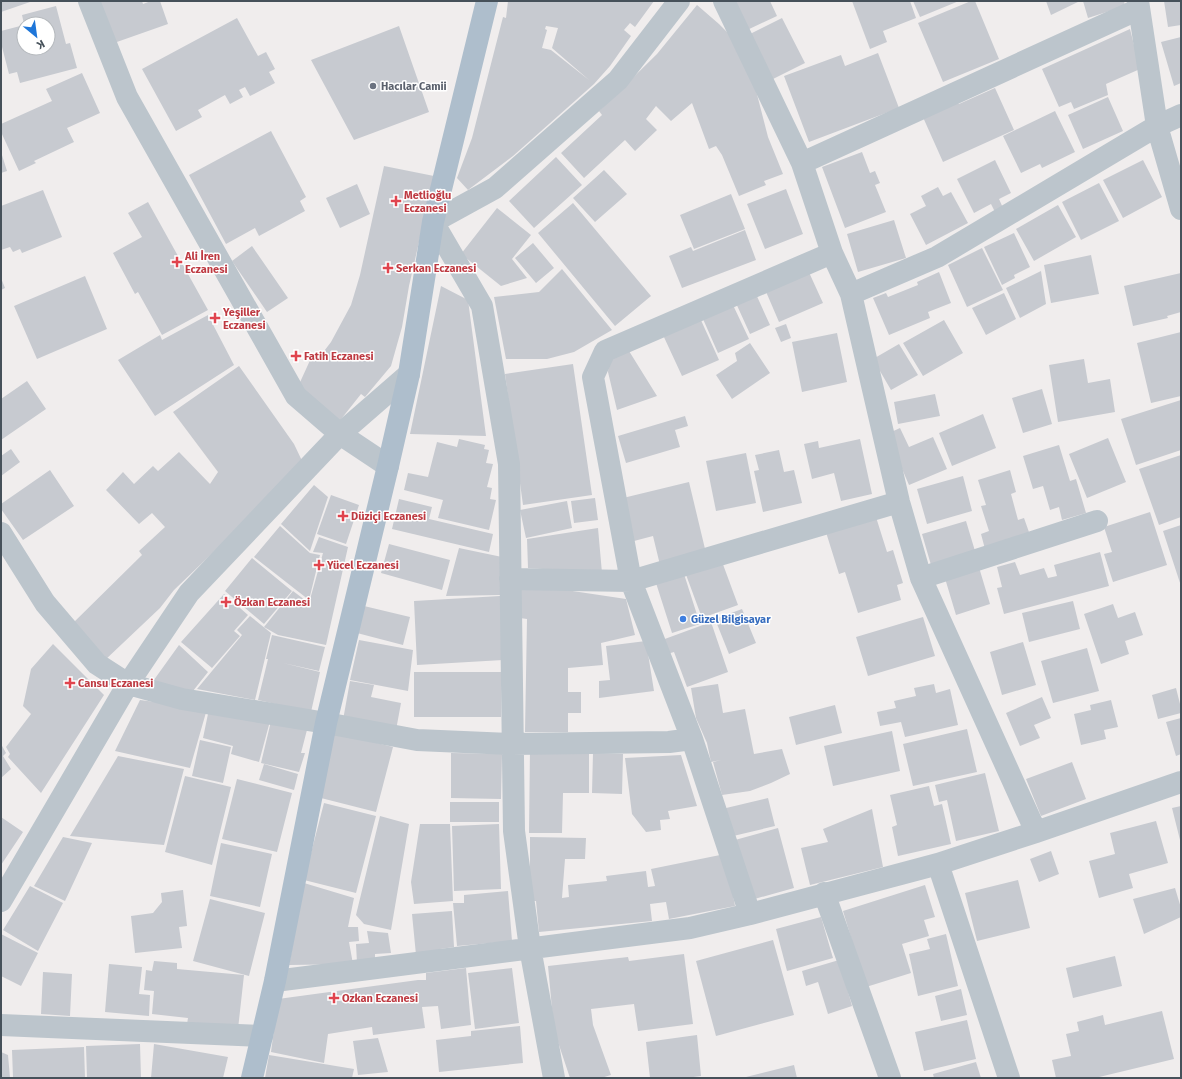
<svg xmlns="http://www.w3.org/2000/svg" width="1182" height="1079" viewBox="0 0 1182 1079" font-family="'Fira Sans',sans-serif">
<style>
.building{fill:#c7cad0;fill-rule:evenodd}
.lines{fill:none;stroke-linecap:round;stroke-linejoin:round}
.minor{stroke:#bcc5cc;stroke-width:22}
.major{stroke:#aebecc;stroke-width:22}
.worship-dot{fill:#6b7280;stroke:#fff;stroke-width:1.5}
.health-dot{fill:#e0444e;stroke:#fff;stroke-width:1.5}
.shop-dot{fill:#3f7fe0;stroke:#fff;stroke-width:1.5}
.labels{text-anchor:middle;stroke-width:3;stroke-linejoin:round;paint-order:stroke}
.worship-label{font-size:11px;font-weight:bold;fill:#5b616d;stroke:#fff;text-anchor:start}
.health-label{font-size:11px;font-weight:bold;fill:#be3a42;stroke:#fff;text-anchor:start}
.shop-label{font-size:11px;font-weight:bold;fill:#366cbe;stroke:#fff;text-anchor:start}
</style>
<rect width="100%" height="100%" fill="#f0eded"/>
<path class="building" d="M1 1H33L1 12Z
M99 1H142L143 4 151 1H160L168 24 114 43Z
M508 1H654L635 27 630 23 624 30 631 36 610 66 594 84 513 156 468 190 457 178 472 138 503 17 506 18ZM546 26 558 28 552 48 589 80 551 50 542 48 547 30 545 29Z
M731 1H770L777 16 745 31Z
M852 1H910L916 18 883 31 887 42 870 49Z
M913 1H959L920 17Z
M971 1H975L999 59 943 82 918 23Z
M1046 1H1080L1051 15Z
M1083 1H1124L1125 6 1088 18Z
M1164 1H1181V25L1168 27Z
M697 5 719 24 729 34 752 75 768 137 783 174 764 181 766 185 739 196 722 155 716 146 709 149 692 103 671 121 656 106 646 119 657 130 635 151 625 140 584 178 561 153 602 115 599 111 657 54Z
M56 6 66 44 70 43 77 68 20 83 17 72 9 74 1 43V31L24 25V48H48V24H24L22 15Z
M237 18 258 56 266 52 275 69 269 72 275 83 250 96 245 87 239 90 243 97 230 104 225 95 198 110 202 117 176 131 142 69Z
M782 18 805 63 773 79 750 34Z
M399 26 429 112 354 140 311 60Z
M1130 29 1140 69 1106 84 1108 95 1074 109 1071 102 1059 107 1042 69Z
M1181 37V83L1174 86 1161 42Z
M878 53 899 108 809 142 784 76 841 55 845 66Z
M82 73 100 113 67 128 74 142 34 161 36 163 19 171 1 132V124L52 101 46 89Z
M995 88 1014 130 943 162 922 115 955 100 959 104Z
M1108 97 1123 131 1083 149 1068 115Z
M1055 111 1075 152 1042 168 1040 164 1021 173 1003 136Z
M271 131 306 197 300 201 305 211 259 236 255 228 226 244 189 175Z
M1 152 7 171 1 173Z
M862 152 870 173 875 171 880 183 875 185 886 212 845 228 822 167Z
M556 157 582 185 534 228 509 201Z
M995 160 1011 193 999 199 1003 208 995 212 991 204 974 213 957 179Z
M1143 160 1162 197 1123 218 1103 180Z
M384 166 434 176 409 286 402 327 391 366 365 397 361 394 338 423 296 391 312 356 318 359 331 342 351 305 360 275Z
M604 170 627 194 595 222 573 198Z
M1099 183 1119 221 1081 240 1062 202Z
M357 184 370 214 340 228 326 198Z
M938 187 943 196 951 192 968 223 926 245 910 214 926 206 921 196Z
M786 189 803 234 765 249 747 204Z
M43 190 62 237 22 253 20 249 13 252 10 247 1 250V206Z
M731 194 745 229 694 249 680 215Z
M148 202 208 310 162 335 138 292 135 294 113 253 142 237 128 213Z
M573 203 651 296 615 326 538 233Z
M1058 205 1076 237 1034 261 1016 229Z
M497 208 531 235 512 259 527 278 501 286 461 254Z
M894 220 906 258 858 272 847 234Z
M745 230 756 260 682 288 669 256 691 247 693 251Z
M1014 233 1030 267 1014 275 1015 278 1002 285 984 247Z
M533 243 554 268 536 283 515 258Z
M252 246 288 298 267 312 232 261Z
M982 248 1003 290 967 307 948 265Z
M1091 255 1099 294 1051 303 1044 265Z
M807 268 823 303 779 322 764 287Z
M562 269 612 330 574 352 547 359H506L494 297 539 292Z
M1041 271 1046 304 1020 318 1006 288Z
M939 272 951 303 928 312 930 318 889 335 873 298 886 293 888 297 918 285 917 282Z
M1181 273V312L1167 316 1168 318 1133 326 1124 286Z
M85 276 107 329 37 359 14 306Z
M1 278 5 288 1 290Z
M441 286 468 300 486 436 410 434Z
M755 292 770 325 750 334 735 301Z
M1004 293 1016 319 986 335 972 308Z
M733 305 749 339 718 353 703 319Z
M208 315 234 365 155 416 118 360 160 335 162 340Z
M700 318 719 360 682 376 663 335Z
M944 320 963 353 923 376 903 343Z
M786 324 791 338 781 342 775 328Z
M1181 332V396L1151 403 1137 343Z
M837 333 847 382 802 392 792 342Z
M750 343 770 373 732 399 716 375 737 361 735 353Z
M899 344 918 375 891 390 873 359Z
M629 351 657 396 617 410 608 372 609 360Z
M1084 359 1088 383 1110 379 1115 412 1058 422 1049 365Z
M573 364 592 495 523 505 505 374Z
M239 366 294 444 304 465 174 590 160 608 104 661 69 627 142 555 139 551 165 527 152 513 139 524 106 490 123 472 134 484 153 466 158 471 179 452 210 484 218 472 173 412Z
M27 381 46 409 1 440V399Z
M1042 389 1052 424 1023 433 1012 398Z
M935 394 940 416 898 424 894 402Z
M1181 400V450L1136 465 1121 419Z
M983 414 996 448 952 466 939 433Z
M685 416 688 426 675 430 680 447 626 463 618 436Z
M900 428 909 447 933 437 947 469 909 485 887 434Z
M1108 438 1126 482 1087 498 1069 454Z
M459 439 485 445 484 449 489 450 486 463 493 464 487 487 492 488 490 499 496 500 489 530 438 518 443 500 404 490 408 473 428 477 437 442 457 447Z
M860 439 872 494 841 501 834 473 812 479 804 444 818 441 819 448Z
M1059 445 1070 481 1076 479 1086 513 1062 520 1059 507 1050 510 1043 486 1033 489 1023 456Z
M11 449 20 462 1 476V456Z
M779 450 784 472 794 470 802 503 763 512 754 471 759 470 755 455Z
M746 453 756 503 716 511 706 461Z
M1181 455V517L1159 525 1139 469Z
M50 470 74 506 23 540 1 509V504Z
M1010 470 1016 492 1011 494 1018 520 1024 518 1030 535 985 549 981 534 989 531 981 506 986 505 978 480Z
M963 476 972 511 927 524 917 489Z
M689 482 706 553 660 565 653 536 634 541 623 498Z
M314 485 328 497 310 551 281 524Z
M331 495 359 505 346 544 317 534Z
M595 498 598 520 574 523 571 501Z
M399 499 432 507 429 519 493 534 489 552 392 529Z
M567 501 572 528 526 538 520 510Z
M1150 512 1167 565 1113 582 1104 554 1112 552 1104 527Z
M875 514 887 552 893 550 903 583 897 585 901 600 858 613 845 572 839 574 825 529Z
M966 521 975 551 931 565 922 534Z
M1181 525V586L1163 531Z
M280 526 310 553 320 555 309 600 254 557Z
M598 528 602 573 528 568 527 539Z
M319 537 348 547 326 645 278 635 264 627 293 591 309 603 323 553 313 552Z
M389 544 450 560 442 590 381 573Z
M459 548 502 557 500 595 446 596Z
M1100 552 1109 586 1004 614 997 588 1002 587 997 567 1015 562 1020 575 1044 568 1048 578 1057 576 1054 565Z
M252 558 292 591 264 624 225 591Z
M721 559 738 605 702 618 685 572Z
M978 564 990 604 956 615 944 575Z
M684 574 700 624 672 633 656 583Z
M519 583 626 599 635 635 601 643 603 665 568 668V692H581V713H568V732H525L527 619 520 618Z
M224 594 248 615 234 631 240 636 212 668 181 642Z
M500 596 503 660 417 665 414 601Z
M1073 601 1080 629 1029 642 1022 613Z
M1113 604 1118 618 1135 612 1143 635 1125 641 1129 654 1101 664 1084 614Z
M364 606 410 617 403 645 357 633Z
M742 609 756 643 729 654 715 619Z
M250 616 271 633 255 700 197 689 242 635 237 630Z
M923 617 935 656 868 676 856 637Z
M711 622 728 672 687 687 674 652 667 654 662 640Z
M272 635 325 647 319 671 283 663 320 672 311 712 258 700 268 659H266Z
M359 640 413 650 408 691 350 680Z
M646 641 654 691 599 698V681L610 680 606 646Z
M1023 642 1036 685 1002 695 990 652Z
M53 644 104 695 41 793 8 757 10 754 6 747 31 714 23 706 31 669Z
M179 645 208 672 189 696 151 684Z
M1087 648 1099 691 1053 703 1041 661Z
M414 672H501V717H414Z
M350 681 374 685 371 697 401 703 396 730 343 720Z
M718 684 723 713 745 709 754 754 782 749 790 774 771 783 750 791 722 795 713 762 721 760 711 762 707 743 696 718 691 688Z
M934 684 936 693 950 689 958 725 905 737 901 722 880 726 877 712 896 708 894 701 916 696 914 688Z
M1176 688 1181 708V713L1158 719 1152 695Z
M1042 697 1051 718 1034 725 1040 738 1020 746 1006 713Z
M140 700 207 709 190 768 115 751Z
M1111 700 1118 727 1104 730 1106 739 1081 745 1074 714 1091 710 1090 705Z
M835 705 842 733 796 745 789 717Z
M209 709 270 721 259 762 231 754 233 746 203 738Z
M272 717 308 726 301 753H305L299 772 261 763Z
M1181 718V754L1176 756 1166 722Z
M967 729 977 772 913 786 903 744Z
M892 731 900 771 833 786 824 746Z
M333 732 393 747 376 812 317 797Z
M200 740 231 747 223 783 192 776Z
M1 744 6 753 3 756 11 769 1 778Z
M530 749 589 750V793H563L562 833H529Z
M451 753 502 754 501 799 451 798Z
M593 753 623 754 622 794 592 793Z
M681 755 697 806 668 811 670 819 660 820 661 830 646 832 632 814 625 758Z
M118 756 184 769 164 845 70 836Z
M1072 762 1086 799 1041 816 1026 779Z
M264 764 298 774 294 790 259 780Z
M985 773 999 831 956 841 947 800 939 802 935 785Z
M185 776 231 787 212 865 165 852Z
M237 779 292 793 277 852 222 839Z
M929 786 934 806 942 804 951 844 898 856 892 827 897 825 890 795Z
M768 798 775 826 729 837 722 809Z
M450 802H499V822H450Z
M324 803 376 816 356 893 304 880Z
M1181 806V840H1180L1172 808Z
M872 809 883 867 810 885 801 848 828 842 823 829Z
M380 816 409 824 391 930 364 924 356 915Z
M1 817 23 832 1 865Z
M1156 821 1168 863 1129 874 1133 888 1099 898 1089 861 1115 854 1110 833Z
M420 824H450L453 901 414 904 411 882Z
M499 824 501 889 454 891 452 826Z
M778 828 794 888 751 900 735 840Z
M63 837 92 843 65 901 34 886Z
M530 837 586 838 585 859H565L562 898 569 897 568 885 607 881 606 876 646 871 648 887 655 886 651 869 725 854 735 906 669 919 666 902 650 904 652 921 539 932 536 901H530Z
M221 843 272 854 260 907 210 896Z
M1051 851 1059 874 1039 882 1030 859Z
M1018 880 1030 928 977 941 965 893Z
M304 883 354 898 348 927H358L359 941 349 942 353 964 289 965Z
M925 885 935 917 924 920 929 936 902 944 911 973 866 987 843 911Z
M30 886 63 903 38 951 3 930Z
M1175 888 1181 908V917L1144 934 1133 899Z
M183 890 187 926 179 927 182 948 135 953 131 916 153 913 162 902 161 893Z
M508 891 512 941 457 946 453 903H464V895Z
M210 899 265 913 249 976 193 961Z
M452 911 454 947 440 949 441 953 416 955 412 914Z
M821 917 833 958 787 971 776 929Z
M367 931 388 933 391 953 375 954V961L357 963 356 944 369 943Z
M1 934 38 953 21 986 1 976Z
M946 934 958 986 918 996 909 954 930 949 927 939Z
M773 940 794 1015 716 1036 696 961Z
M684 954 693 1024 638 1031 634 1004 591 1009 593 1025 611 1075 601 1078H570L554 1030 548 966 628 957 629 961Z
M1115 956 1122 986 1073 998 1066 968Z
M839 960 852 1006 828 1014 818 982 806 986 802 971Z
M154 961 177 963V969L244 975 238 1029 187 1024 188 1018 152 1014 154 991 144 990 146 970 152 971Z
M109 964 142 967 139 994 150 995 149 1016 105 1012Z
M466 968 471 1025 441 1029 438 1006 422 1007 425 1028 373 1035 372 1027 328 1034 324 1063 271 1052 278 999 418 980H426V973Z
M512 968 519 1023 475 1029 468 973Z
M43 972 72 974 70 1016 41 1014Z
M961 989 967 1015 941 1021 935 996Z
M1162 1011 1174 1059 1095 1078H1056L1052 1060 1071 1056 1066 1034 1079 1031 1077 1022 1103 1015 1105 1025Z
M967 1020 976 1059 924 1071 915 1032Z
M520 1026 523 1063 439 1072 436 1040 471 1036V1031Z
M697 1035 701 1076 686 1078H650L646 1042Z
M378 1038 388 1072 358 1075 353 1041Z
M140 1044 141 1078H87L86 1046Z
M154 1044 228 1057 223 1078H151Z
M84 1047 85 1078H13L12 1050Z
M1 1052 8 1055 10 1078H1Z
M269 1055 354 1069 352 1078H265Z
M976 1062 981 1078H934L933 1074Z
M794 1065 797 1078H746V1077Z"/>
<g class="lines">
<path class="minor" d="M89 1 127 97 296 396 340 434 388 466
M724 1 802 163 832 253 851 294 899 502 921 578 1036 832
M1138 1 1157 126 1181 209
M802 163 1139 9
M851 294 937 257 1157 126 1181 115
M1 533 45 603 97 664 128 684 182 699 326 723 417 740 512 744 669 742 692 739
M921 578 1097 521
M510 579 631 581 899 502
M938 864 1009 1078
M824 893 890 1078
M1 901 128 684 189 593 340 434 409 374
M750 914 692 739 631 581 593 377 605 351 832 253
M275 981 690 928 750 914 938 864 1036 832 1181 782
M1 1025 262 1036
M554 1078 530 948 514 831 509 464 482 306 433 222 495 188 618 80 679 1"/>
<path class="major" d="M252 1078 275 981 326 723 388 466 409 374 433 222 487 1"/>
</g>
<circle class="worship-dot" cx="373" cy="86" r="4"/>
<g class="health-dot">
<path d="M394 195h4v4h4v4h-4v4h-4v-4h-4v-4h4z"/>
<path d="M175 256h4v4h4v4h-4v4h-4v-4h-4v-4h4z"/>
<path d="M386 262h4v4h4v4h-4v4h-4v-4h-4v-4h4z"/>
<path d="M213 312h4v4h4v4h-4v4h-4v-4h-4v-4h4z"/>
<path d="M294 350h4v4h4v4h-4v4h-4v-4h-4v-4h4z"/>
<path d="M341 510h4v4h4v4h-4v4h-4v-4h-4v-4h4z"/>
<path d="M317 559h4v4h4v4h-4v4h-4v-4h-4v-4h4z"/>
<path d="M224 596h4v4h4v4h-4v4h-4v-4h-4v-4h4z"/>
<path d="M68 677h4v4h4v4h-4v4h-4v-4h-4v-4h4z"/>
<path d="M332 992h4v4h4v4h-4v4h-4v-4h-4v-4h4z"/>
</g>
<circle class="shop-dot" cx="683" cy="619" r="4"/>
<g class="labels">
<g class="worship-label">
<text x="381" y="90">Hacılar Camii</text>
</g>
<g class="health-label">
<text x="404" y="199">Metlioğlu<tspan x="404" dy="13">Eczanesi</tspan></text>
<text x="185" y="260">Ali İren<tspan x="185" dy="13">Eczanesi</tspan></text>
<text x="396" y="272">Serkan Eczanesi</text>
<text x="223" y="316">Yeşiller<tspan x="223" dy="13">Eczanesi</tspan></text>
<text x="304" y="360">Fatih Eczanesi</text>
<text x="351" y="520">Düziçi Eczanesi</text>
<text x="327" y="569">Yücel Eczanesi</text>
<text x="234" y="606">Özkan Eczanesi</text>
<text x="78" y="687">Cansu Eczanesi</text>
<text x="342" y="1002">Ozkan Eczanesi</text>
</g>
<g class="shop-label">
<text x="691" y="623">Güzel Bilgisayar</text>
</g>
</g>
<rect width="1182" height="1079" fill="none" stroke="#46515a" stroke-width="4"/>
<g transform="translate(36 36) rotate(151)"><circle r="19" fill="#ffffff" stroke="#b5b9bd"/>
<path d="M0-3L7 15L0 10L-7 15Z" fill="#1e76d9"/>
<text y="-6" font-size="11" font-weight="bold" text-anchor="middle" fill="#46515a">K</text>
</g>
</svg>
